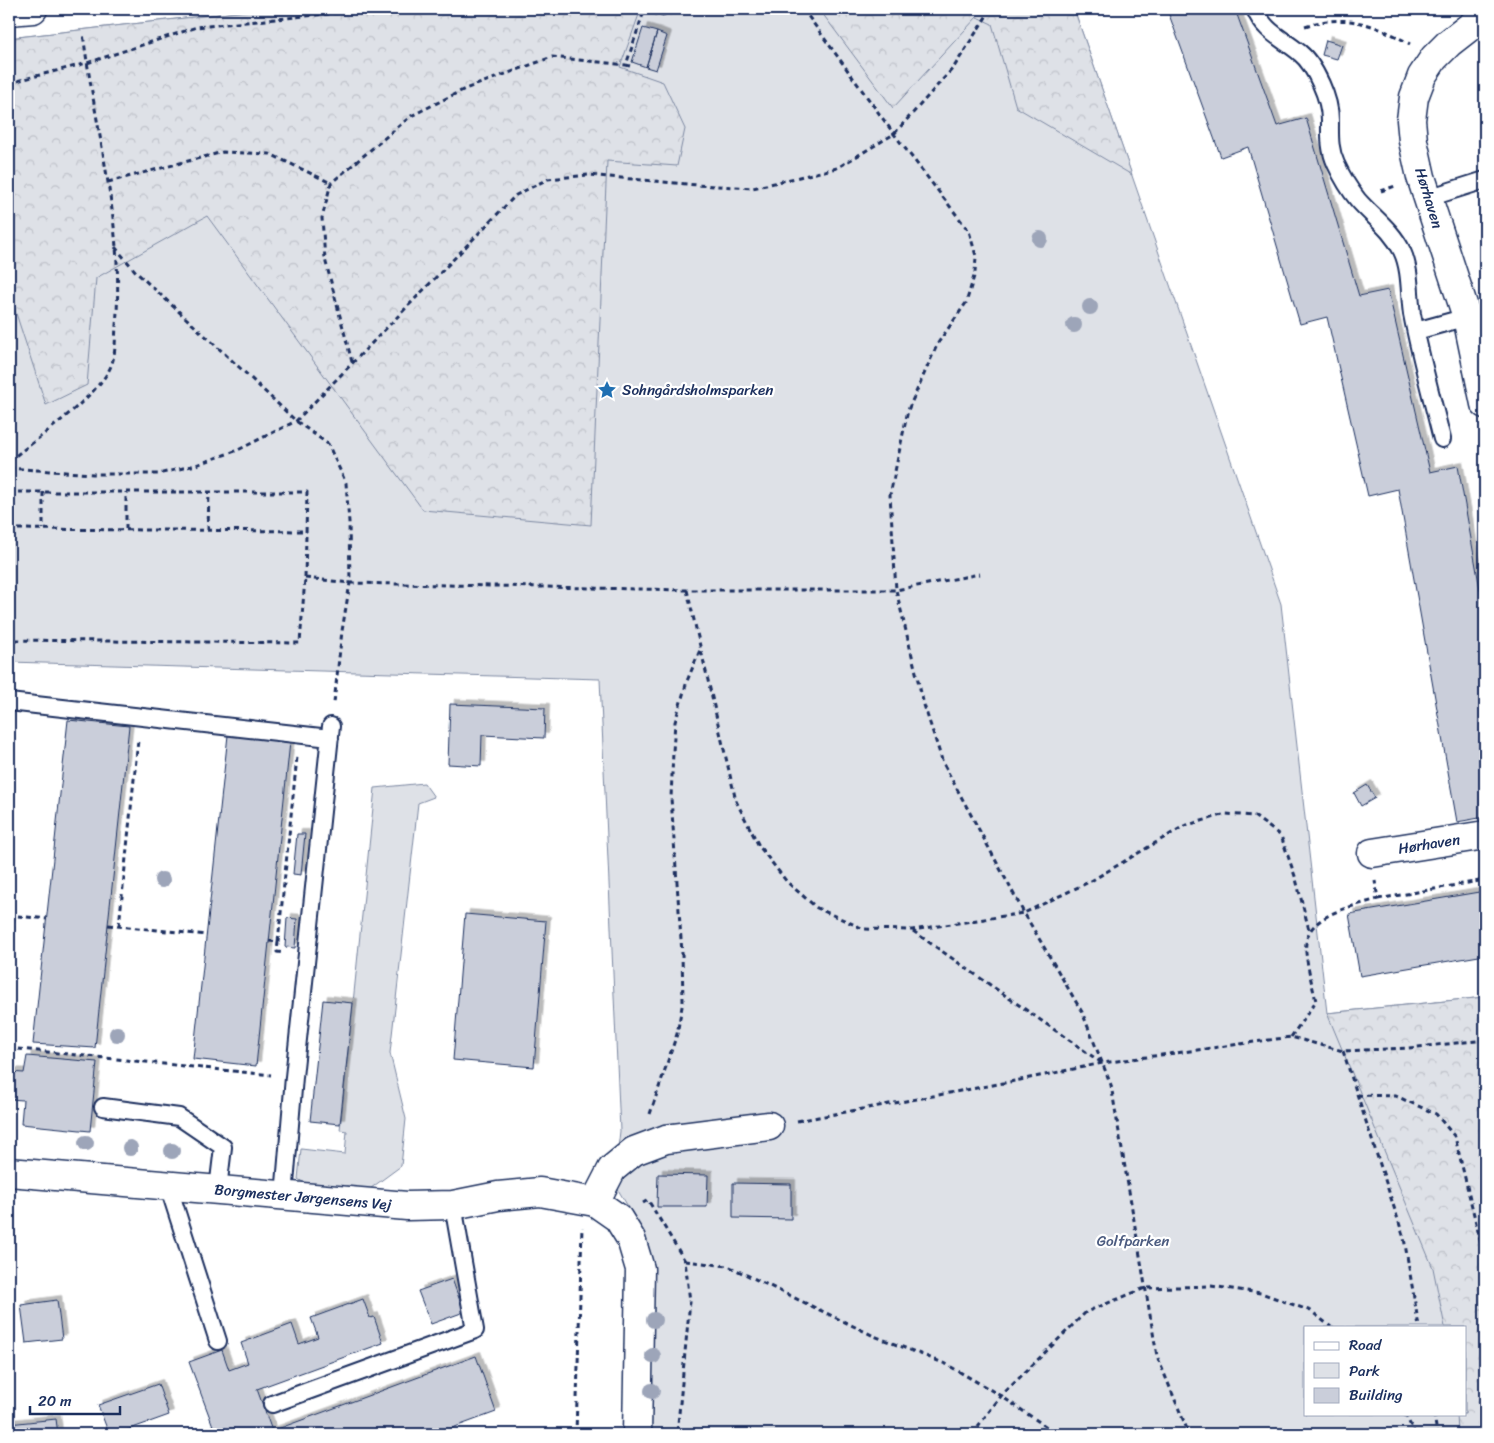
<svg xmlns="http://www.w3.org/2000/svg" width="1494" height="1443" viewBox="0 0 1494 1443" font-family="Sriracha,sans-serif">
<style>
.green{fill:#dee1e7;stroke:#7c88a2;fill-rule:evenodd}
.forest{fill:url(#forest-crowns);stroke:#7c88a2}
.building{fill:#caceda;stroke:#1b2f5e;filter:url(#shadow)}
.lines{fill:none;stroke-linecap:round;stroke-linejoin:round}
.service-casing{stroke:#1b2f5e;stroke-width:20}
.minor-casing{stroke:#1b2f5e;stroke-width:31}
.tertiary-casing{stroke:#1b2f5e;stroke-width:31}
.path{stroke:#1b2f5e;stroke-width:3;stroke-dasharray:5 4;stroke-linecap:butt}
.service{stroke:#fff;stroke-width:16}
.minor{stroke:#fff;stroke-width:28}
.tertiary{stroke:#fff;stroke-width:28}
.tree{fill:#9da5b9}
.labels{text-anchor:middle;stroke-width:4.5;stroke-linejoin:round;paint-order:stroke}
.street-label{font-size:15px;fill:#1b2f5e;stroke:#fff}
.poi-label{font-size:15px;fill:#1b2f5e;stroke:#fff;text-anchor:start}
.park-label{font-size:15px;fill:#4c5c80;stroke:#fff}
</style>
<defs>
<pattern id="forest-crowns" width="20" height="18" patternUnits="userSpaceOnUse" patternTransform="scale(1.25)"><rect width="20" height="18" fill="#dee1e7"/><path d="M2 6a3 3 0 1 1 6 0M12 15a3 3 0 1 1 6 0" fill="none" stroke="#bec1c9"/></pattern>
<filter id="shadow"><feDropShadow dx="4.5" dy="-4.5" stdDeviation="0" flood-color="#0004"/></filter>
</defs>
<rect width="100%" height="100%" fill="#fff"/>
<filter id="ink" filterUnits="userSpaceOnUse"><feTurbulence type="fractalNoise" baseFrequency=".02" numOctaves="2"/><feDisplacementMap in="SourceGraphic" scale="10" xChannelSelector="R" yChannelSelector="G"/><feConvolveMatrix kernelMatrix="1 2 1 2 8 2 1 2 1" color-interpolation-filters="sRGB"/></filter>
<g filter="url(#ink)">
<path class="green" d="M264 9H1074L1281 604 1327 1013 1485 997V1434H640L648 1273 642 1230 614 1183 620 1131 600 679 9 662V38ZM1305 1327H1465V1414H1305Z
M424 783 434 797 418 803 390 1053 406 1119 401 1166 363 1194 311 1187 298 1179 301 1149 345 1154 347 1131 340 1130 375 788Z"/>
<path class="forest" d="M264 9H641L620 67 663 82 685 129 677 166 607 161 591 525 423 510 207 216 96 278 87 385 46 405 9 292V38Z
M819 9H1074L1132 175 1016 107 992 24 977 17 893 108Z
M1485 997V1434H1458L1457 1414H1465V1327H1445L1433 1268 1327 1013Z"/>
<path class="building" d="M1167 9H1235L1277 126 1306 118 1359 296 1388 290 1430 472 1458 466 1485 617V817L1457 822 1398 489 1368 496 1327 317 1300 324 1248 147 1221 157Z
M643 28 657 32 646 67 632 62Z
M657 32 667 36 656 70 646 67Z
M1326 40 1342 45 1337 59 1322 55Z
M450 704 545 708 544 738 482 735 481 766 448 764Z
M68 720 129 726 95 1048 33 1044Z
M228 735 290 742 256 1066 193 1059Z
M1367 785 1375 798 1361 806 1354 793Z
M297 834H305L301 875 293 874Z
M1485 891V955L1360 976 1349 914Z
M465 914 546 921 534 1067 453 1060Z
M287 918 297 919 295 948 285 947Z
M323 1000 353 1003 340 1124 310 1121Z
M27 1056 97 1062 90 1131 21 1124 23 1100 9 1099V1072L24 1073Z
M658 1174 708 1175 707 1207H657Z
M733 1183 791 1184V1219L733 1218Z
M452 1279 464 1312 431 1324 418 1291Z
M363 1299 370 1318 374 1317 383 1343 257 1389 272 1431 476 1356 496 1412 436 1434H216L189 1362 222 1350 229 1370 248 1363 241 1343 292 1324 299 1344 318 1337 311 1318Z
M57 1300 62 1339 26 1343 21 1305Z
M158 1384 169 1415 116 1434H109L98 1405Z
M56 1419 58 1434H9V1424Z"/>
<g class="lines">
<g class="service-casing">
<path id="service" d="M1255 9C1264 32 1282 38 1300 53 1309 60 1316 73 1321 84 1326 95 1330 108 1330 120 1330 136 1329 149 1336 164 1342 177 1349 189 1358 200 1373 217 1392 230 1402 251 1411 270 1409 294 1412 314 1420 356 1432 398 1442 439
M1428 198 1485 180
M1416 331 1467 317
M9 702 330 738
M103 1107 179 1117 223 1147 218 1189
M168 1185 218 1341
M284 1196 294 1077 331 726
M272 1404 475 1330 453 1205"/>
</g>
<g class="minor-casing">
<path id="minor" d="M1485 15 1449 43 1434 58 1422 76 1414 97 1411 120 1413 141 1421 177 1467 317 1485 404
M1372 853 1485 835
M9 1172 407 1206 453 1205 498 1196 540 1192 595 1202 618 1218 631 1239 640 1269 637 1434
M595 1202 612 1169 634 1151 666 1139 769 1126"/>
</g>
<g class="tertiary-casing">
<path id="tertiary" d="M9 11 33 9"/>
</g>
<path class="path" d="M634 9 660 15 706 9
M803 9 894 134 969 231 976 256 975 273 966 303 938 343 908 410 890 495 896 590 924 705 943 763 1024 913 1082 1012 1111 1085 1157 1356 1189 1434
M1305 26C1345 13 1375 24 1410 44
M630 66 626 65 644 11
M9 83 87 63 197 27 375 9
M108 182 223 152 270 154 331 183
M1381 191 1395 186
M115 247 137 273 239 367 296 421 328 444 346 483 349 522 350 583 342 631 334 703
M352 362 325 259 322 218 331 183 411 116 465 89 552 57 626 65
M9 461C34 441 104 392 112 363 116 352 115 337 116 325 125 227 95 130 83 33
M9 468 93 474H158L196 465 238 450 296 421 516 195 548 179 588 175 697 185 753 188 837 168 894 134 954 67 991 9
M9 492H307L305 578 300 643 9 640
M43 492V529
M9 529 307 531
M126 529V492
M208 530 209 492
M305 578 350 583 687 590H896L980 574
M687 590 736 801 759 846 787 882 817 908 864 929 912 930 1024 913 1091 881 1184 826 1226 814 1254 816 1281 836 1296 879 1309 930
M1378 899 1485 880
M9 915 47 919
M108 925 207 935
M119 926 138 740
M913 931 1102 1063
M269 941 278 942 277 952 284 953
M278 942 297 757
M9 967 14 915
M1291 1037 1316 1001C1313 988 1304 955 1306 943 1309 914 1354 906 1378 899L1375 881
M9 1048 271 1075
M1343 1051 1404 1238 1419 1327
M1357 1095 1396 1096 1436 1114 1455 1137 1485 1260
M650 1114 677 1034 683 1001 682 953 671 798 673 752 675 722 687 681 700 650
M797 1121 1020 1080 1103 1063 1291 1037 1343 1051 1408 1048 1485 1040
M643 1203 648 1200 685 1261 690 1301 677 1434
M685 1261 728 1266 874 1336 946 1364 1001 1396 1057 1434
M1405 1414 1415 1434
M1434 1414 1437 1434
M576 1434 582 1227
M972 1434 1001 1396 1086 1312 1145 1288 1211 1286 1261 1293 1311 1311 1331 1327"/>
<use href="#service" class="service"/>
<use href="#minor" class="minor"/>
<use href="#tertiary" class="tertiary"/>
</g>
<g class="tree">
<circle cx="1040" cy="239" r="8"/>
<circle cx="1090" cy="307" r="8"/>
<circle cx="1074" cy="325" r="8"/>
<circle cx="162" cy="880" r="8"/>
<circle cx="117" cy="1034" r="8"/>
<circle cx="86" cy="1143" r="8"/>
<circle cx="130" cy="1148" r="8"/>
<circle cx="172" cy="1151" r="8"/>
<circle cx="654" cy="1320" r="8"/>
<circle cx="653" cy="1356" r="8"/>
<circle cx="652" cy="1391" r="8"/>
</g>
</g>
<defs>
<g id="sight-bare" transform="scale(1.5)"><path d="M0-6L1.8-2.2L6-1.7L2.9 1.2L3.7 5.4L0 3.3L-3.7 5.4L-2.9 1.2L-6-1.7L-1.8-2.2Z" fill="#1f6fb2" stroke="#fff" stroke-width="2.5" paint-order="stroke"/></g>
</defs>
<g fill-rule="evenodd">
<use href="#sight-bare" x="607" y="390"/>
</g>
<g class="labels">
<g class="street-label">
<text transform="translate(1429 198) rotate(73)" y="5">Hørhaven</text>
<text transform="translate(1429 844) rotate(-9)" y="5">Hørhaven</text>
<text transform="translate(303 1197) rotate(5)" y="5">Borgmester Jørgensens Vej</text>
</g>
<g class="poi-label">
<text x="622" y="395">Sohngårdsholmsparken</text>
</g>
<g class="park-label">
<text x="1133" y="1246">Golfparken</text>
</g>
</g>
<rect width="1494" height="1443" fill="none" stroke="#fff" stroke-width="30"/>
<rect x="15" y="15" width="1464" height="1413" fill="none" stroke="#1b2f5e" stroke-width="2" filter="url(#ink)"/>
<rect x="1304" y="1326" width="162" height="90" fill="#ffffff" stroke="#a4acbf"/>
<rect x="1314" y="1342" width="25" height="8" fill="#ffffff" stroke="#a4acbf"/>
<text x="1349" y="1350" font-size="15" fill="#1b2f5e">Road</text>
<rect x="1314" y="1363" width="25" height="15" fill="#dee1e7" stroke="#a4acbf"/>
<text x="1349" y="1376" font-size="15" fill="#1b2f5e">Park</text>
<rect x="1314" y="1388" width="25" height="15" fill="#caceda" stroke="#a4acbf"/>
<text x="1349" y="1400" font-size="15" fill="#1b2f5e">Building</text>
<path d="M30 1406v8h90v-8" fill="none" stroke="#1b2f5e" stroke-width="2.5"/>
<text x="38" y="1406" font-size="15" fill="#1b2f5e" stroke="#ffffff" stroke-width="4" paint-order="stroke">20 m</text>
</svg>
